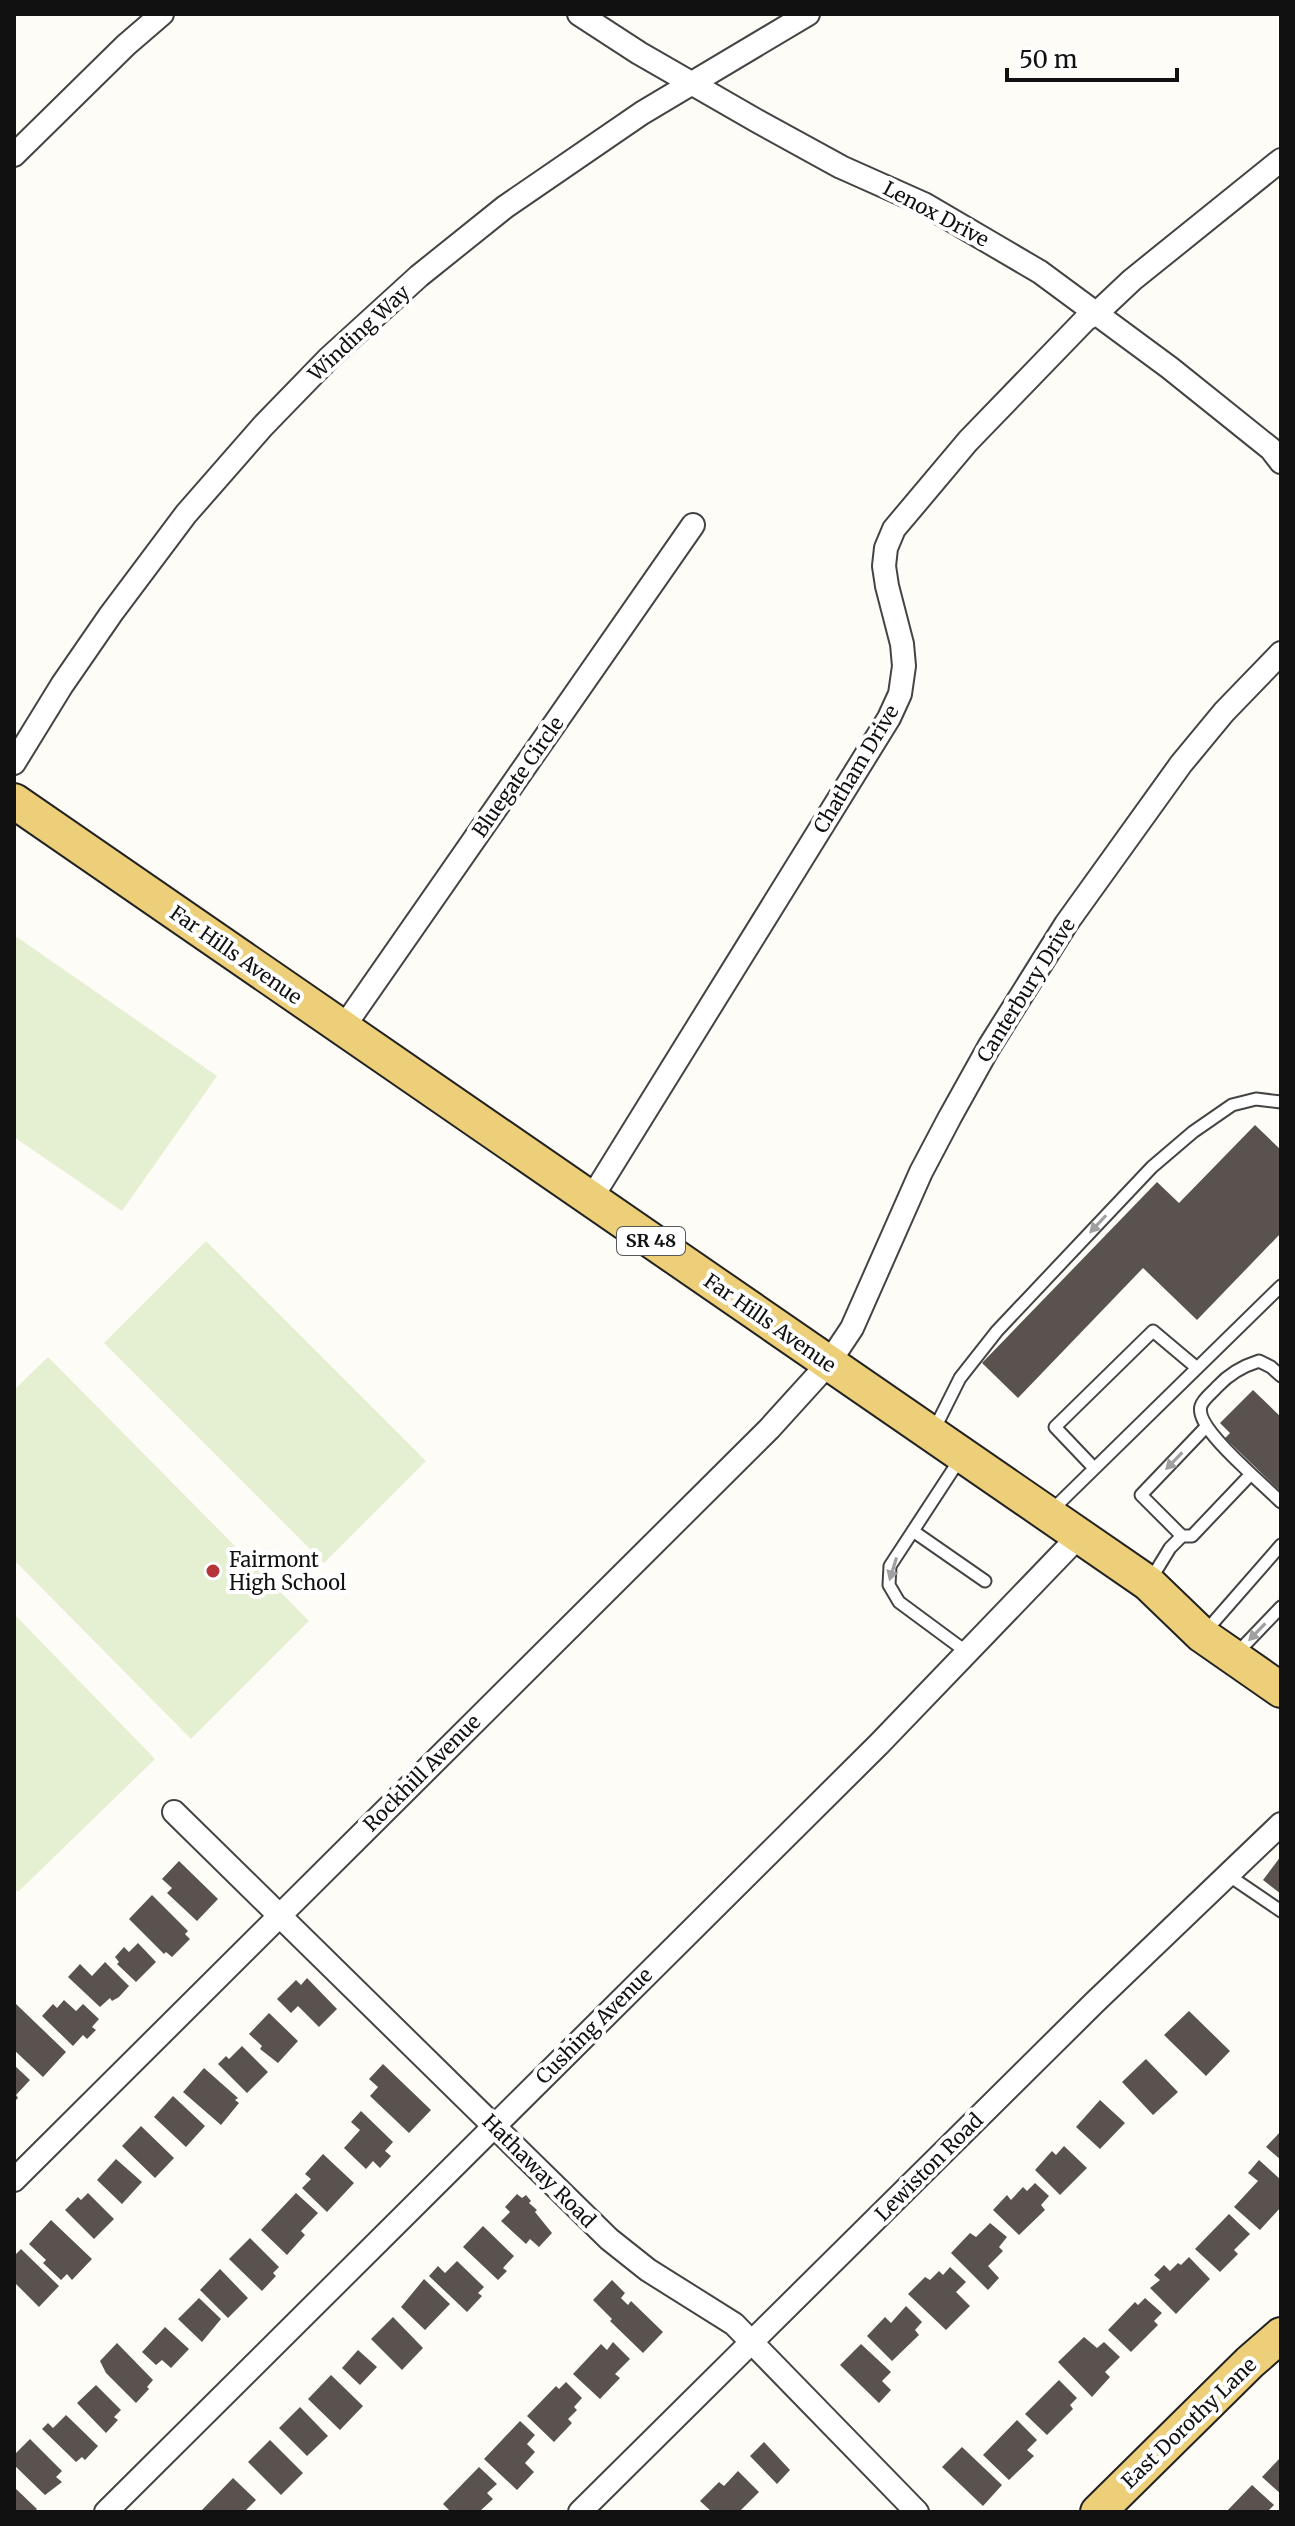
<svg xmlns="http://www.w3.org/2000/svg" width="1295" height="2526" viewBox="0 0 1295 2526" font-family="Merriweather,serif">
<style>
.pitch{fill:#e5efd2}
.building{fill:#59524e}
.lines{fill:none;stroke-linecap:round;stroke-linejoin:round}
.lane-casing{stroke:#444;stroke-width:15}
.street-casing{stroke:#444;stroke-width:26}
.primary-casing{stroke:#222;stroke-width:38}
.lane{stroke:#fff;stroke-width:11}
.street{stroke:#fff;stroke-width:22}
.primary{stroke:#eccf78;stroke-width:34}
.oneway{fill:#a0a0a0}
.poi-dot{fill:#b5353b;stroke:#fff;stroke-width:3}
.labels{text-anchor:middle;stroke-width:8;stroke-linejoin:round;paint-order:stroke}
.shield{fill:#fff;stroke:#585858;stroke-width:2}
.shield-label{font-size:18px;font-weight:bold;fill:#111}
.street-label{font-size:20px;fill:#111;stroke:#fff}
.poi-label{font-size:20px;fill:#111;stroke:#fff;text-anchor:start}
</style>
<rect width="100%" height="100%" fill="#fefcf6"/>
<path class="pitch" d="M14 935 217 1076 122 1211 14 1137Z
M206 1241 426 1461 324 1563 104 1343Z
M48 1357 309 1621 191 1739 14 1560V1390Z
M14 1614 155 1759 18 1892 14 1888Z"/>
<path class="building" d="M1255 1125 1281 1150V1233L1197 1320 1143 1268 1018 1398 982 1363 1157 1182 1179 1203Z
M1253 1390 1281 1417V1492L1225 1438 1230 1433 1220 1423Z
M1281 1856V1894L1263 1880Z
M179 1861 218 1899 197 1921 167 1893 172 1888 162 1879Z
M152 1895 188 1931 185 1934 190 1939 172 1957 166 1952 164 1954 129 1919Z
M138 1943 156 1962 136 1982 117 1964 119 1962 115 1957 124 1947 129 1952Z
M105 1962 129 1986 119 1997 112 2001 110 1998 100 2007 68 1977 80 1964 92 1976Z
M307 1978 337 2009 319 2027 298 2006 291 2013 277 1999 296 1980 301 1985Z
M64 2000 76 2011 83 2004 99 2019 92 2027 96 2030 87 2039 83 2035 73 2046 42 2016 53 2004 57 2008Z
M16 2004 66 2052 43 2077 14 2050V2006Z
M1189 2011 1230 2051 1206 2076 1164 2035Z
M269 2013 298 2041 278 2063 260 2049 262 2046 249 2034Z
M242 2046 268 2072 247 2093 218 2064 226 2056 229 2059Z
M1146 2059 1178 2092 1153 2115 1122 2082Z
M383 2064 431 2110 409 2133 370 2096 378 2087 369 2079Z
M14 2065 30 2080 16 2095 18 2098 14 2102Z
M204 2068 238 2098 235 2100 239 2103 221 2125 183 2092Z
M173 2096 205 2126 186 2147 154 2117Z
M1100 2100 1125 2123 1100 2149 1076 2127Z
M361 2111 393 2142 385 2151 391 2156 380 2168 373 2161 366 2169 344 2148 360 2130 351 2122Z
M141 2126 174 2158 155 2178 122 2146Z
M1281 2131V2160L1266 2147Z
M1064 2146 1087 2168 1060 2195 1035 2170 1052 2151 1056 2155Z
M323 2154 354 2183 327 2212 302 2188 311 2179 305 2174Z
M116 2159 142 2182 122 2204 97 2180Z
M1259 2160 1281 2180V2207L1260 2230 1234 2207 1258 2181 1248 2173Z
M1035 2183 1049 2196 1041 2205 1045 2210 1019 2235 993 2210 1007 2195 1011 2200 1023 2187 1027 2191Z
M88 2193 114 2219 94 2239 65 2210 78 2197 81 2200Z
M296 2193 318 2213 301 2231 305 2235 287 2255 261 2230Z
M517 2194 522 2198 526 2195 531 2201 529 2203 537 2210 535 2212 552 2233 539 2247 530 2239 526 2244 501 2221 510 2212 505 2207Z
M1229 2214 1250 2234 1234 2250 1238 2254 1220 2272 1195 2249Z
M51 2220 92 2259 72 2280 67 2274 61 2280 43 2263 46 2260 29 2244Z
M990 2223 1007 2237 999 2247 1003 2251 988 2266 999 2278 988 2290 951 2253 970 2233 976 2237Z
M483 2226 514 2256 503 2268 507 2271 498 2280 463 2247Z
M250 2238 279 2267 273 2273 276 2276 262 2291 229 2259Z
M21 2249 59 2286 39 2307 14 2282V2256Z
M1189 2257 1210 2279 1176 2314 1150 2288 1160 2280 1154 2275 1164 2265 1170 2271 1178 2263 1181 2265Z
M457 2261 484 2287 478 2293 482 2296 467 2312 429 2276 438 2266 445 2273Z
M950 2267 966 2282 956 2292 970 2306 946 2330 908 2294 925 2277 930 2280 939 2271 943 2275Z
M220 2269 248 2298 228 2318 200 2290Z
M424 2279 450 2304 425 2330 401 2307Z
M612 2280 625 2293 621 2298 628 2305 631 2301 663 2332 643 2353 610 2321 612 2319 593 2300Z
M199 2298 221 2319 202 2342 178 2319Z
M1145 2298 1162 2313 1154 2321 1158 2325 1131 2352 1108 2330 1135 2302 1138 2305Z
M906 2306 922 2322 915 2330 919 2335 892 2361 867 2336 885 2317 891 2323Z
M393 2317 423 2348 402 2370 371 2339Z
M165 2327 189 2349 171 2368 162 2360 156 2365 142 2352Z
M1084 2337 1097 2348 1104 2342 1120 2357 1105 2372 1110 2377 1092 2397 1058 2362Z
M613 2342 630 2359 615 2374 620 2378 600 2399 573 2374 601 2344 607 2350Z
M117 2343 153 2380 147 2387 149 2389 136 2403 106 2373 100 2361Z
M861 2344 891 2372 882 2381 891 2390 879 2403 840 2365Z
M358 2350 377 2367 360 2385 342 2368Z
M331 2375 363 2406 340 2430 308 2399Z
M1059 2380 1077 2398 1070 2405 1073 2409 1047 2435 1025 2414Z
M566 2382 582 2398 574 2407 577 2410 568 2419 572 2423 554 2442 527 2416 556 2386 559 2389Z
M96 2385 121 2410 114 2417 118 2420 106 2433 77 2403Z
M300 2407 328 2436 307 2456 279 2428Z
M66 2415 98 2446 85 2460 82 2457 76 2462 42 2429 48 2423 53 2428Z
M1017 2420 1037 2440 1027 2450 1034 2456 1009 2480 983 2455Z
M520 2421 535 2435 527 2444 535 2452 525 2463 534 2472 517 2490 484 2459Z
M30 2439 62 2471 56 2477 62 2482 45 2495 14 2465V2455Z
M270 2440 303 2473 281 2495 248 2462Z
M764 2442 790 2470 777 2484 750 2456Z
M962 2447 1002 2485 983 2506 942 2467Z
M1281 2457V2494L1262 2477Z
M479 2467 497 2484 487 2493 493 2499 479 2512H451L443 2504Z
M738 2471 759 2492 739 2512H712L700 2501 719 2482 724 2486Z
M233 2478 256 2500 244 2512H200Z
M1252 2485 1274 2505 1267 2512H1226Z
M14 2487 37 2509 34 2512H14Z"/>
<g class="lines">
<g class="lane-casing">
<path id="lane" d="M934 1430 960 1378 997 1331 1152 1167 1193 1132 1232 1105 1256 1099 1281 1102
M960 1459 890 1566 889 1585 899 1602 968 1653
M1094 1468 1055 1427 1153 1331 1197 1368
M1251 1474 1281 1502
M1050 1512 1281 1286
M913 1531 985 1581
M1182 1536 1141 1495 1206 1427
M1151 1579 1170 1548 1182 1536H1192L1251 1474C1239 1462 1195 1424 1201 1406 1203 1399 1212 1393 1217 1387 1228 1375 1243 1366 1259 1361L1271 1367 1281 1376
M1205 1632 1281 1545
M1237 1653 1281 1607
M1228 1875 1281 1911"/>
</g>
<g class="street-casing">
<path id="street" d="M579 14 639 53 759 122 841 167 924 204 1040 272 1170 368 1271 449 1281 462
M14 155 126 45 162 14
M14 763 62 685 111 614 186 514 263 426 329 358 419 276 505 207 642 113 808 14
M343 1028 693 525
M591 1199 889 718 900 694 904 666 902 644 887 586 884 566 886 548 894 529 968 441 1086 319 1097 313 1132 280 1281 160
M174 1812 609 2239 648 2270 734 2324 917 2512
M14 2180 769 1429 828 1364 852 1328 921 1172 950 1117 989 1047 1066 924 1181 764 1224 712 1281 653
M106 2512 878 1745 1079 1536
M580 2512 1094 2003 1281 1824"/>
</g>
<g class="primary-casing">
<path id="primary" d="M14 801 1148 1583 1202 1635 1281 1690
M1098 2512 1250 2362 1281 2335"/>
</g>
<use href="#lane" class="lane"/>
<use href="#street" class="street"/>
<use href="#primary" class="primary"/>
</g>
<defs><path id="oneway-solid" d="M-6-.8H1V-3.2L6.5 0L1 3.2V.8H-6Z" transform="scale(2)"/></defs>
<g class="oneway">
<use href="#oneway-solid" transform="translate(1098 1224) rotate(133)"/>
<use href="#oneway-solid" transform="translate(1174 1461) rotate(134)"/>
<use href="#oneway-solid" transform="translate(893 1569) rotate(107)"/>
<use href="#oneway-solid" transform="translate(1257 1632) rotate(134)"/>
</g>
<circle class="poi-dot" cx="213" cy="1571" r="8"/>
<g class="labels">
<rect class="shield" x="617" y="1227" width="68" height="28" rx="6"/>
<g class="shield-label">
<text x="651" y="1247">SR 48</text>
</g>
<g class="street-label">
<text transform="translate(936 214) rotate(28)" y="7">Lenox Drive</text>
<text transform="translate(359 333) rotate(-43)" y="7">Winding Way</text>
<text transform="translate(856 769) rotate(-59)" y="7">Chatham Drive</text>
<text transform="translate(518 777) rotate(-55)" y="7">Bluegate Circle</text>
<text transform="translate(236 955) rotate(35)" y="7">Far Hills Avenue</text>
<text transform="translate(1026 990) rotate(-58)" y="7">Canterbury Drive</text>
<text transform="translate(770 1323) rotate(35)" y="7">Far Hills Avenue</text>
<text transform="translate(422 1773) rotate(-45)" y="7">Rockhill Avenue</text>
<text transform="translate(594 2026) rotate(-45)" y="7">Cushing Avenue</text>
<text transform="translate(929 2167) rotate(-45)" y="7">Lewiston Road</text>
<text transform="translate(539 2171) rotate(45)" y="7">Hathaway Road</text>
<text transform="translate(1189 2423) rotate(-44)" y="7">East Dorothy Lane</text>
</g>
<g class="poi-label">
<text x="229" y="1567">Fairmont<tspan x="229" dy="23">High School</tspan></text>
</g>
</g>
<rect width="1295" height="2526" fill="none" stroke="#111111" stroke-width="32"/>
<path d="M1007 68v12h170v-12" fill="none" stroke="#111111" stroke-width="4"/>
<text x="1019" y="68" font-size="24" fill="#111111" stroke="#ffffff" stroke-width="6" paint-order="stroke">50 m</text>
</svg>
